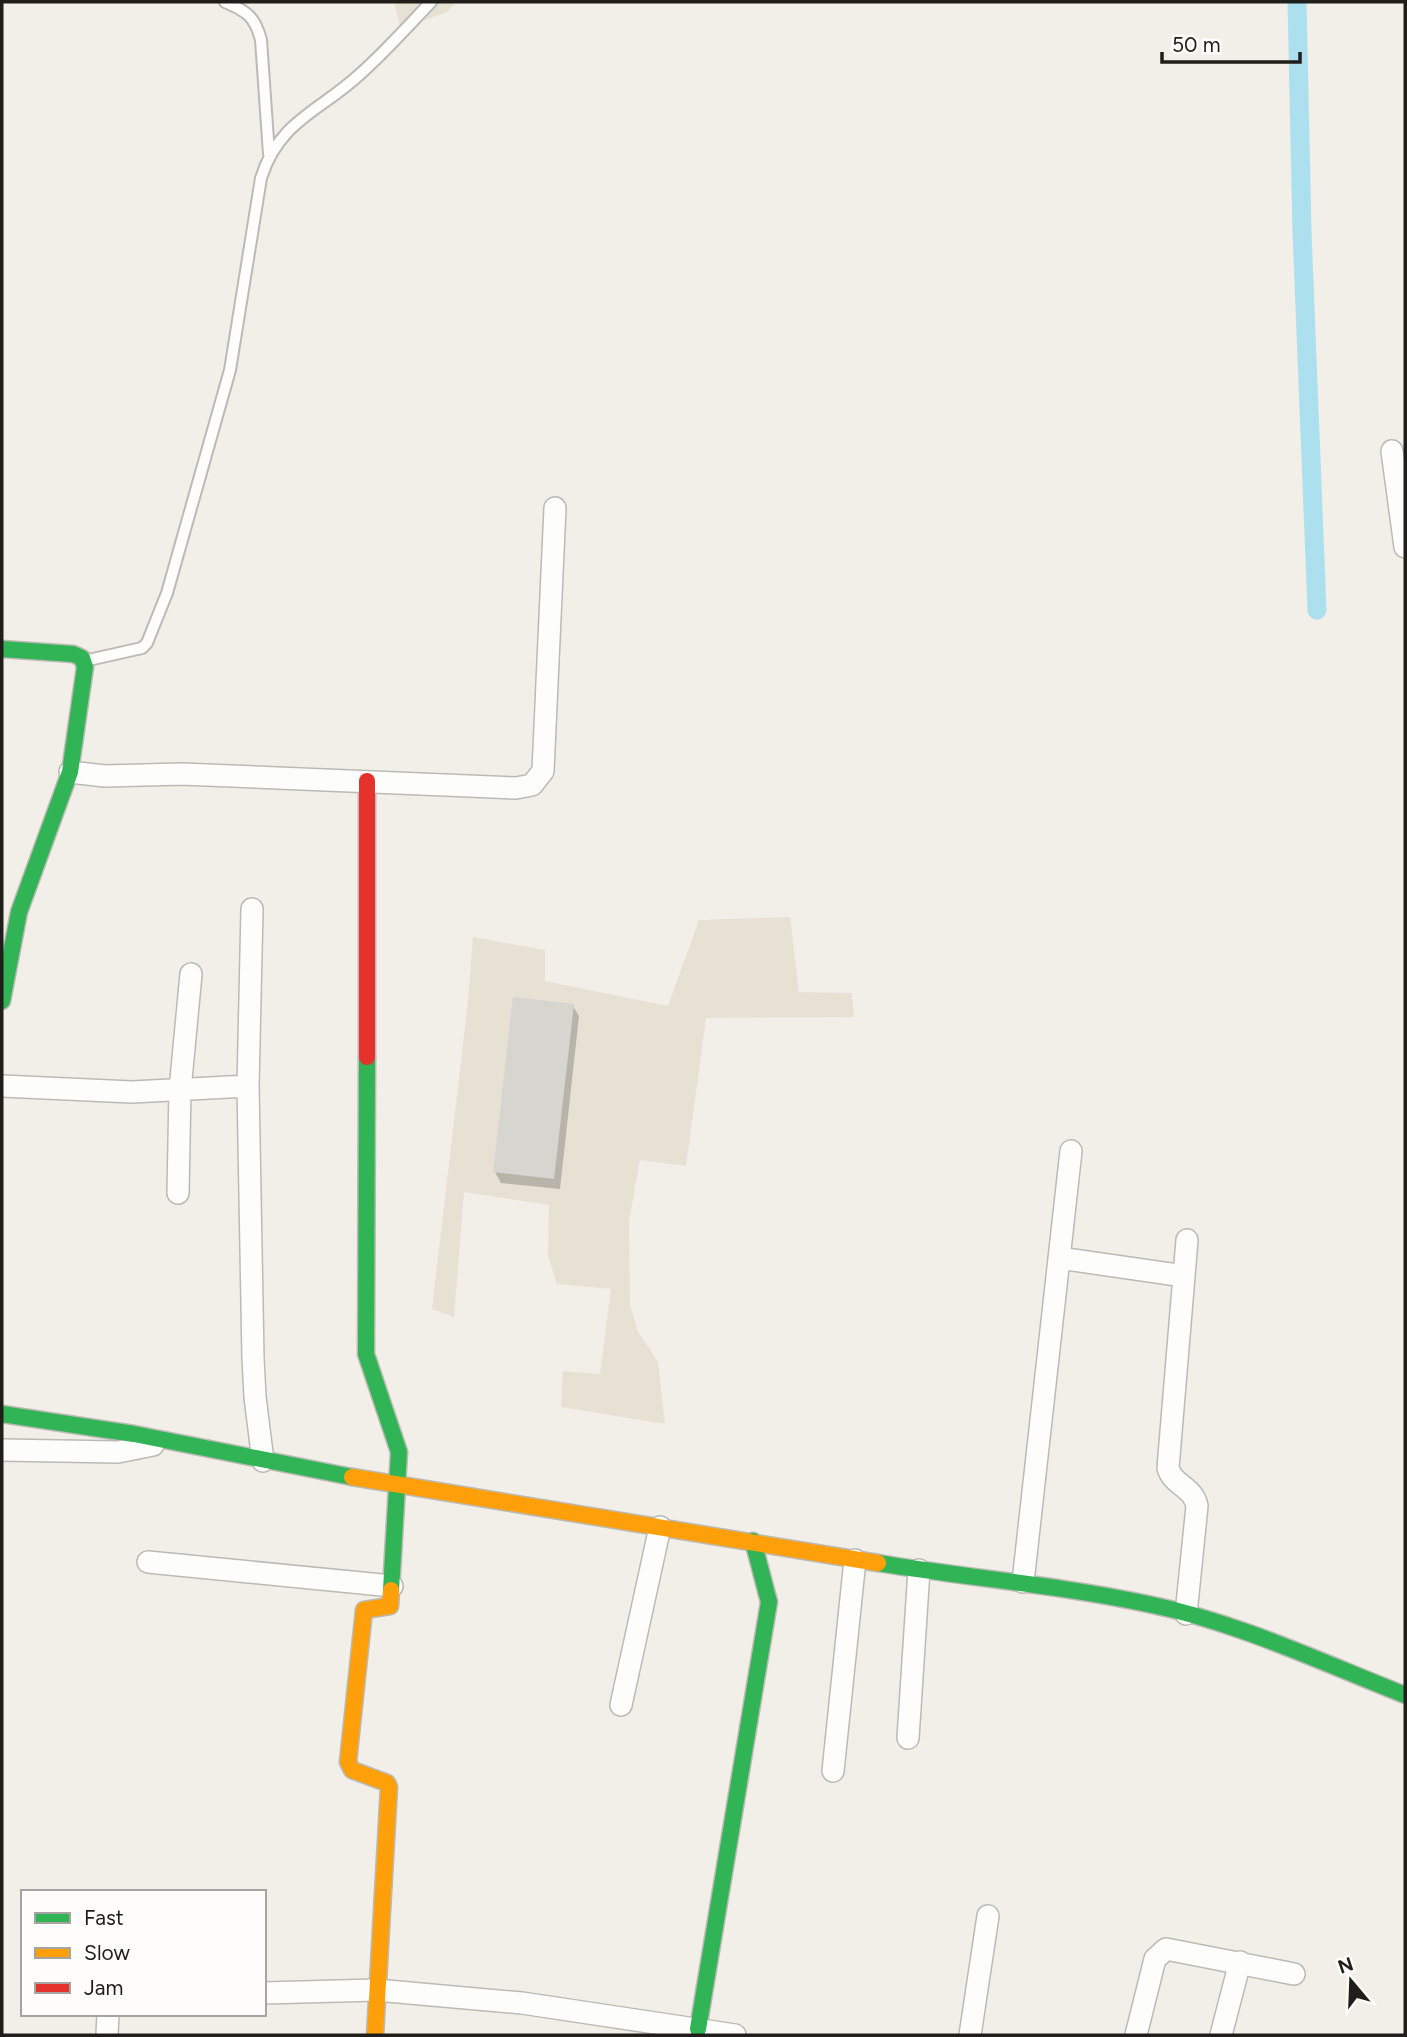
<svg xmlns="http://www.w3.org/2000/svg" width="1407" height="2037" viewBox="0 0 1407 2037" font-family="Figtree,sans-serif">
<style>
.built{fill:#e7e1d4}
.shadow{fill:#0003}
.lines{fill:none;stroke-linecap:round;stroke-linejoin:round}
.canal{stroke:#ade0ee;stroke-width:19}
.building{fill:#d6d5cf}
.lane-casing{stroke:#bcbab5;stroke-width:14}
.street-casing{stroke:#bcbab5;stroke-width:24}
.fast-casing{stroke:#bcbab5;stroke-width:19}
.slow-casing{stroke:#bcbab5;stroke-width:19}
.jam-casing{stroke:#bcbab5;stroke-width:19}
.lane{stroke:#fdfdfc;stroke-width:10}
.street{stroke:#fdfdfc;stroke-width:21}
.fast{stroke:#30b455;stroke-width:16}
.slow{stroke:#ff9f0a;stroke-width:16}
.jam{stroke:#e5322d;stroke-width:16}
</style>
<rect width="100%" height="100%" fill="#f2efe8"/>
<path class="built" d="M394 2H456L447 12 401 29Z
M790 917 799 992 852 993 854 1017 706 1018 686 1166 640 1160 629 1221 630 1305 638 1332 658 1362 665 1424 561 1407 563 1371 600 1374 611 1289 557 1284 548 1256 549 1205 464 1192 454 1317 432 1309 468 1002 473 937 545 950V981L668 1006 699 920Z"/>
<path class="shadow" d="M573 1006 579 1016 560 1189 501 1183 495 1172Z"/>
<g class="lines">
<path class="canal" d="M1297 2 1302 232 1317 610"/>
</g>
<path class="building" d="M513 997 574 1004 554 1179 493 1172Z"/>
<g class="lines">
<g class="lane-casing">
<path id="lane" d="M225 2C247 11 255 17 261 40L269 154
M84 661 142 648 147 643 167 593 230 370 261 178C279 121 320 111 359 75 385 52 408 26 431 2"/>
</g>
<g class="street-casing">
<path id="street" d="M1392 451 1405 547
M70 772 105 776 182 774 516 788 532 785 543 771 555 508
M252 909 248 1086 253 1358 255 1397 263 1461
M2 1086 132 1092 248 1086
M178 1193 180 1090 191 974
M1059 1258 1184 1276
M2 1450 118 1452 153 1445
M148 1562 392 1586
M1023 1582 1071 1151
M1186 1614 1197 1506C1193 1486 1173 1486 1168 1468L1187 1240
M621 1705 660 1527
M908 1738 919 1570
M833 1771 855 1560
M264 1993 376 1990 522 2003 735 2035
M107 2035 108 2014
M970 2035 988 1916
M1136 2035 1155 1959 1166 1949 1294 1974
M1221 2035 1240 1962"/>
</g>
<g class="fast-casing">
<path id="fast" d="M2 649 73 654 82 658 85 667 70 772 19 912 2 1001
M367 1057 366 1354 399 1452 391 1590
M2 1414 134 1434 352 1477
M878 1563C968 1578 1059 1585 1148 1604 1237 1622 1321 1662 1405 1695
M698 2029 769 1602 753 1541"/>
</g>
<g class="slow-casing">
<path id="slow" d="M352 1477 878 1563
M375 2035 389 1787 387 1783 352 1770 348 1762 364 1610 390 1606 391 1590"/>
</g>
<g class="jam-casing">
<path id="jam" d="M367 1057V781"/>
</g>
<use href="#lane" class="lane"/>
<use href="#street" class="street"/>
<use href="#fast" class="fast"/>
<use href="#slow" class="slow"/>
<use href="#jam" class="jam"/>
</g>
<rect width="1407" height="2037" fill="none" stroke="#201e1a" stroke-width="7"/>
<rect x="21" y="1890" width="245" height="126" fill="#fefdfb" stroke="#a5a4a1" stroke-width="2"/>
<rect x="35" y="1913" width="35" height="10" fill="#30b455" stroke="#a5a4a1" stroke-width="2"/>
<text x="84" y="1925" font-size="21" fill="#201e1a">Fast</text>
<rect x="35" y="1948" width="35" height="10" fill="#ff9f0a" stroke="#a5a4a1" stroke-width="2"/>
<text x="84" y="1960" font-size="21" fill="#201e1a">Slow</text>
<rect x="35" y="1983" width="35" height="10" fill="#e5322d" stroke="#a5a4a1" stroke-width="2"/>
<text x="84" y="1995" font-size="21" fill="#201e1a">Jam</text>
<g transform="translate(1351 1981) rotate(341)" stroke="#fefdfb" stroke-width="5" paint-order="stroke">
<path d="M0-5L12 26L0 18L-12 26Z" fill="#201e1a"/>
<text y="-10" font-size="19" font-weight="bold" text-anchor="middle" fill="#201e1a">N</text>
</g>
<path d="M1162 52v10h138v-10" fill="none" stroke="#201e1a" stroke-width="3.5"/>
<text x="1172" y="52" font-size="21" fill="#201e1a" stroke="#fefdfb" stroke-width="5" paint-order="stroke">50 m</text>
</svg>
